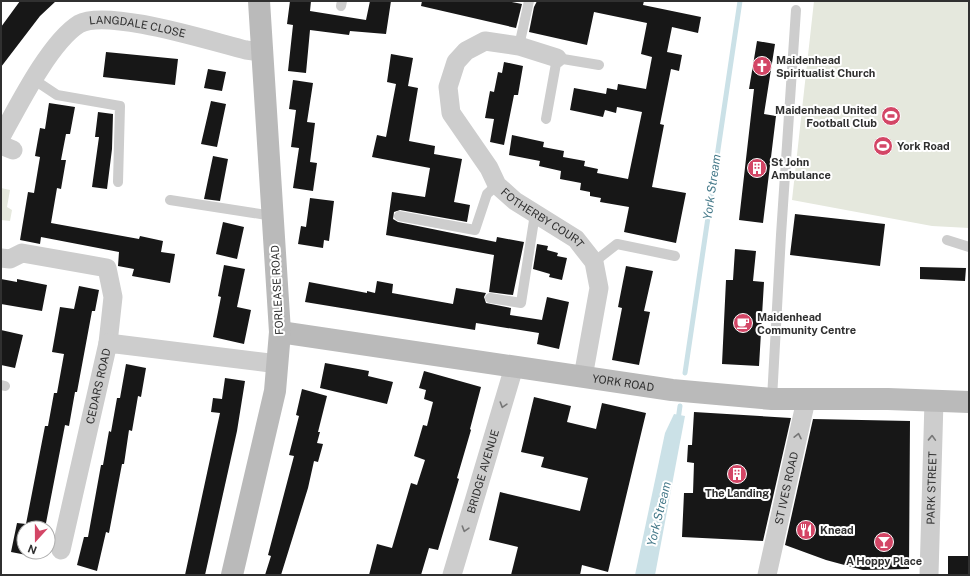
<svg xmlns="http://www.w3.org/2000/svg" width="970" height="576" viewBox="0 0 970 576" font-family="'Public Sans',sans-serif">
<style>
.green{fill:#e5e8dd}
.water{fill:#cbe1e7}
.lines{fill:none;stroke-linecap:round;stroke-linejoin:round}
.stream{stroke:#cbe1e7;stroke-width:5}
.building{fill:#171717}
.lane{stroke:#cdcdcd;stroke-width:10}
.street{stroke:#cdcdcd;stroke-width:19}
.secondary{stroke:#bababa;stroke-width:22}
.oneway{stroke:#777}
.labels{text-anchor:middle;stroke-width:4;stroke-linejoin:round;paint-order:stroke}
.street-label{font-size:11px;fill:#303030;stroke:#fff}
.poi-label{font-size:11px;font-weight:bold;fill:#303030;stroke:#fff;text-anchor:start}
.water-label{font-size:12px;font-style:italic;fill:#467a8a;stroke:#fff}
</style>
<rect width="100%" height="100%" fill="#fff"/>
<path class="green" d="M814 1H969V228L932 226 792 200Z
M1 188 10 190 7 207 12 210 10 221 1 220Z"/>
<path class="water" d="M674 414 685 416 655 575H635L665 433Z"/>
<g class="lines">
<path class="stream" d="M685 373 740 1
M678 420 680 406"/>
</g>
<path class="building" d="M20 1H56L40 16 1 67V27Z
M290 1H311L310 11 366 20 370 1H391L386 34 350 31 349 35 310 30 306 73 288 71 293 25 287 24Z
M422 1H507L522 4 516 28 421 6Z
M537 1H644L643 5 701 17 698 33 672 27 667 52 682 55 679 71 671 69 660 124 664 125 652 187 686 193 676 243 624 232 629 207 600 202 601 198 590 196V192L580 190 581 183 560 179 561 171 539 166 540 161 509 155 512 135 544 142 543 147 564 151 563 157 585 161 584 166 598 169 597 173 628 179 642 112 617 107 616 113 605 110 603 117 570 110 574 88 606 94 607 88 617 90 618 84 646 89 652 57 641 54 647 23 594 12 587 45 529 32 534 7Z
M757 41 775 44 764 114 776 116 763 223 739 220 754 89H749Z
M106 52 178 59 175 85 103 77Z
M391 54 413 58 408 86 418 88 409 141 435 146 434 154 462 159 454 202 470 205 467 222 400 210 394 212 393 219 398 222 496 242 497 237 524 242 513 295 489 292 494 255 386 235 392 192 425 197 430 168 372 157 377 135 386 137 396 84 387 82Z
M504 62 523 66 518 95H514L504 145 490 142 494 119 485 118 490 91 494 92 498 72 502 73Z
M208 69 226 72 222 91 204 88Z
M293 80 313 83 307 122 315 123 310 162 317 163 313 191 293 188 299 148 291 147 296 110 289 109Z
M211 101 226 104 217 147 201 144Z
M49 103 75 107 70 134H66L61 160H66L61 189 57 188 51 223 139 239 140 236 163 241 161 252 175 254 170 283 132 276 134 269 118 266 119 252 41 237 40 244 20 240 28 192 34 193 40 157 35 156 40 128 45 129Z
M98 112 113 114 112 149 107 189 92 187 99 137H95Z
M213 156 228 159 220 201 204 199Z
M310 198 334 201 329 241 324 240 323 248 298 244 301 226 306 227Z
M795 214 885 224 880 266 790 255Z
M223 222 244 227 237 259 216 254Z
M537 244 548 246 547 250 558 253 557 256 567 258 562 280 549 277 550 274 533 269Z
M735 249 756 251 753 281 764 282 759 366 722 364 726 280H733Z
M224 265 245 269 237 307 251 310 244 344 213 337 221 297 218 296Z
M626 266 653 271 644 311 650 312 639 365 612 360 622 308 618 307Z
M920 267 966 268 965 281 920 279Z
M1 279 17 282V279L47 285 42 311 1 304Z
M377 281 393 284 392 293 453 304 456 288 486 293 484 297 486 303 511 308 510 315 542 320 547 297 569 302 559 349 537 344 539 333 476 323 475 330 305 302 309 282 367 293V291L375 293Z
M79 286 99 290 95 311H92L77 392H75L69 426 65 425 46 523H43L42 528H24V552H38L37 557 11 552 17 523 26 524 45 426H48L54 393H57L64 354 52 352 60 307 74 309Z
M1 330 23 335 15 368 1 365Z
M325 363 369 371 368 376 393 382 387 404 320 388Z
M126 364 146 368 141 397 138 396 132 431 129 430 124 464H122L109 533 106 532 97 571 77 565 84 537H88L101 465H103L109 431 111 432 117 398H120Z
M424 371 481 387 470 429 471 430 457 478 459 479 438 550 429 548 421 575H369L377 544 392 548 411 483 417 485 425 460 414 456 423 425 427 426 433 402 424 399 426 390 419 388Z
M225 378 245 381 237 431 205 575H185L220 413 211 412 213 398 222 399Z
M302 389 327 396 318 432H320L317 443 323 444 318 462 314 461 308 488 281 575H265L271 556 268 555 294 456 289 455 299 416 296 415Z
M534 397 571 406 567 422 596 429 602 403 646 413 608 572 582 565 580 575H511L518 547 489 540 500 492 580 511 588 478 541 467 544 457 521 452Z
M694 412 791 418 763 541 682 537 684 493H693L694 463 687 462 688 445H692Z
M813 419 910 421 909 569 863 570 826 560 785 545Z
M948 556H969V575H948Z"/>
<g class="lines">
<path class="lane" d="M341 6 342 1
M519 46 529 1
M33 79 57 95 120 106 118 182
M546 119 557 58 599 65
M170 200 273 216
M399 216 475 230 487 194 497 185
M947 240 969 247
M594 262 617 244 675 256
M490 298 521 303 535 214
M1 385 5 386
M772 399 781 235 796 10"/>
<g class="street">
<path id="s1" d="M557 58 519 46 485 41 466 51 456 62 448 87 451 113 489 168 497 185 515 201 576 239 594 262 599 288 583 377"/>
<path id="s2" d="M1 137C18 106 50 42 79 24 107 8 213 42 246 50L261 52"/>
<path d="M1 145 13 150"/>
<path d="M1 258 10 259 22 253 107 268 113 297 108 343"/>
<path id="s3" d="M61 550 108 343 278 364"/>
<path id="s4" d="M452 575 514 367"/>
<path id="s5" d="M767 575 806 400"/>
<path id="s6" d="M929 575 934 401"/>
</g>
<g class="secondary">
<path id="s7" d="M280 332 672 390 772 399H888L969 402"/>
<path d="M232 575 275 391 280 332 259 1"/>
</g>
</g>
<defs><path id="oneway-chevron" d="M-2-3.5L2.5 0L-2 3.5" fill="none" stroke-width="1.6" stroke-linecap="round" stroke-linejoin="round"/></defs>
<g class="oneway">
<use href="#oneway-chevron" transform="translate(503 405) rotate(107)"/>
<use href="#oneway-chevron" transform="translate(798 436) rotate(-78)"/>
<use href="#oneway-chevron" transform="translate(932 438) rotate(-88)"/>
<use href="#oneway-chevron" transform="translate(465 529) rotate(107)"/>
</g>
<defs>
<g id="church-disc" transform="scale(1)"><circle r="9.5" fill="#d34666" stroke="#fff"/><path d="M-1.2-6h2.4v3.5h3.3v2.4h-3.3V6h-2.4V-.1h-3.3v-2.4h3.3Z" fill="#fff"/></g>
<g id="stadium-disc" transform="scale(1)"><circle r="9.5" fill="#d34666" stroke="#fff"/><path d="M0-5a6.5 5 0 1 0 0 10a6.5 5 0 1 0 0-10ZM-3.5-1.8h7v3.6h-7Z" fill="#fff"/></g>
<g id="building-disc" transform="scale(1)"><circle r="9.5" fill="#d34666" stroke="#fff"/><path d="M-4-6H4V6H1V3H-1V6H-4ZM-2.5-4.3h1.7v1.8h-1.7ZM.8-4.3h1.7v1.8H.8ZM-2.5-1h1.7V.8h-1.7ZM.8-1h1.7V.8H.8Z" fill="#fff"/></g>
<g id="cafe-disc" transform="scale(1)"><circle r="9.5" fill="#d34666" stroke="#fff"/><path d="M-5.5-4.5H6V0H3Q3 3.5 0 3.5H-2.5Q-5.5 3.5-5.5 0ZM3-3.2v2h1.7v-2ZM-6 4.5H4V6H-6Z" fill="#fff"/></g>
<g id="restaurant-disc" transform="scale(1)"><circle r="9.5" fill="#d34666" stroke="#fff"/><path d="M-5-6h1v4h1v-4h1v4h1v-4h1v5L-1.5 .5V6h-2V.5L-5-1ZM5-6V6H3V1.5H1.5Q1.5-4 5-6Z" fill="#fff"/></g>
<g id="bar-disc" transform="scale(1)"><circle r="9.5" fill="#d34666" stroke="#fff"/><path d="M-6-5H6L.8 .8V4.5H3.5V6h-7V4.5H-.8V.8Z" fill="#fff"/></g>
</defs>
<g fill-rule="evenodd">
<use href="#church-disc" x="762" y="66"/>
<use href="#stadium-disc" x="891" y="116"/>
<use href="#stadium-disc" x="883" y="146"/>
<use href="#building-disc" x="757" y="168"/>
<use href="#cafe-disc" x="743" y="323"/>
<use href="#building-disc" x="737" y="474"/>
<use href="#restaurant-disc" x="806" y="530"/>
<use href="#bar-disc" x="884" y="542"/>
</g>
<g class="labels">
<g class="street-label">
<text dy="4" stroke="none"><textPath href="#s2" startOffset="198">LANGDALE CLOSE</textPath></text>
<text dy="4" stroke="none"><textPath href="#s1" startOffset="305">FOTHERBY COURT</textPath></text>
<text transform="translate(277 290) rotate(-93)" y="4">FORLEASE ROAD</text>
<text dy="4" stroke="none"><textPath href="#s7" startOffset="347">YORK ROAD</textPath></text>
<text dy="4" stroke="none"><textPath href="#s3" startOffset="168">CEDARS ROAD</textPath></text>
<text dy="4" stroke="none"><textPath href="#s4" startOffset="108">BRIDGE AVENUE</textPath></text>
<text dy="4" stroke="none"><textPath href="#s5" startOffset="89">ST IVES ROAD</textPath></text>
<text dy="4" stroke="none"><textPath href="#s6" startOffset="87">PARK STREET</textPath></text>
</g>
<g class="poi-label">
<text x="776" y="64">Maidenhead<tspan x="776" dy="13">Spiritualist Church</tspan></text>
<text x="877" y="114" text-anchor="end">Maidenhead United<tspan x="877" dy="13">Football Club</tspan></text>
<text x="897" y="150">York Road</text>
<text x="771" y="166">St John<tspan x="771" dy="13">Ambulance</tspan></text>
<text x="757" y="321">Maidenhead<tspan x="757" dy="13">Community Centre</tspan></text>
<text x="737" y="497" text-anchor="middle">The Landing</text>
<text x="820" y="534">Knead</text>
<text x="884" y="565" text-anchor="middle">A Hoppy Place</text>
</g>
<g class="water-label">
<text transform="translate(712 187) rotate(-82)" y="4">York Stream</text>
<text transform="translate(659 514) rotate(-76)" y="4">York Stream</text>
</g>
</g>
<rect width="970" height="576" fill="none" stroke="#303030" stroke-width="4"/>
<g transform="translate(36 540) rotate(201)"><circle r="19" fill="#ffffff" stroke="#acacac"/>
<path d="M0-3L7 15L0 10L-7 15Z" fill="#d34666"/>
<text y="-6" font-size="11" font-weight="bold" text-anchor="middle" fill="#303030">N</text>
</g>
</svg>
